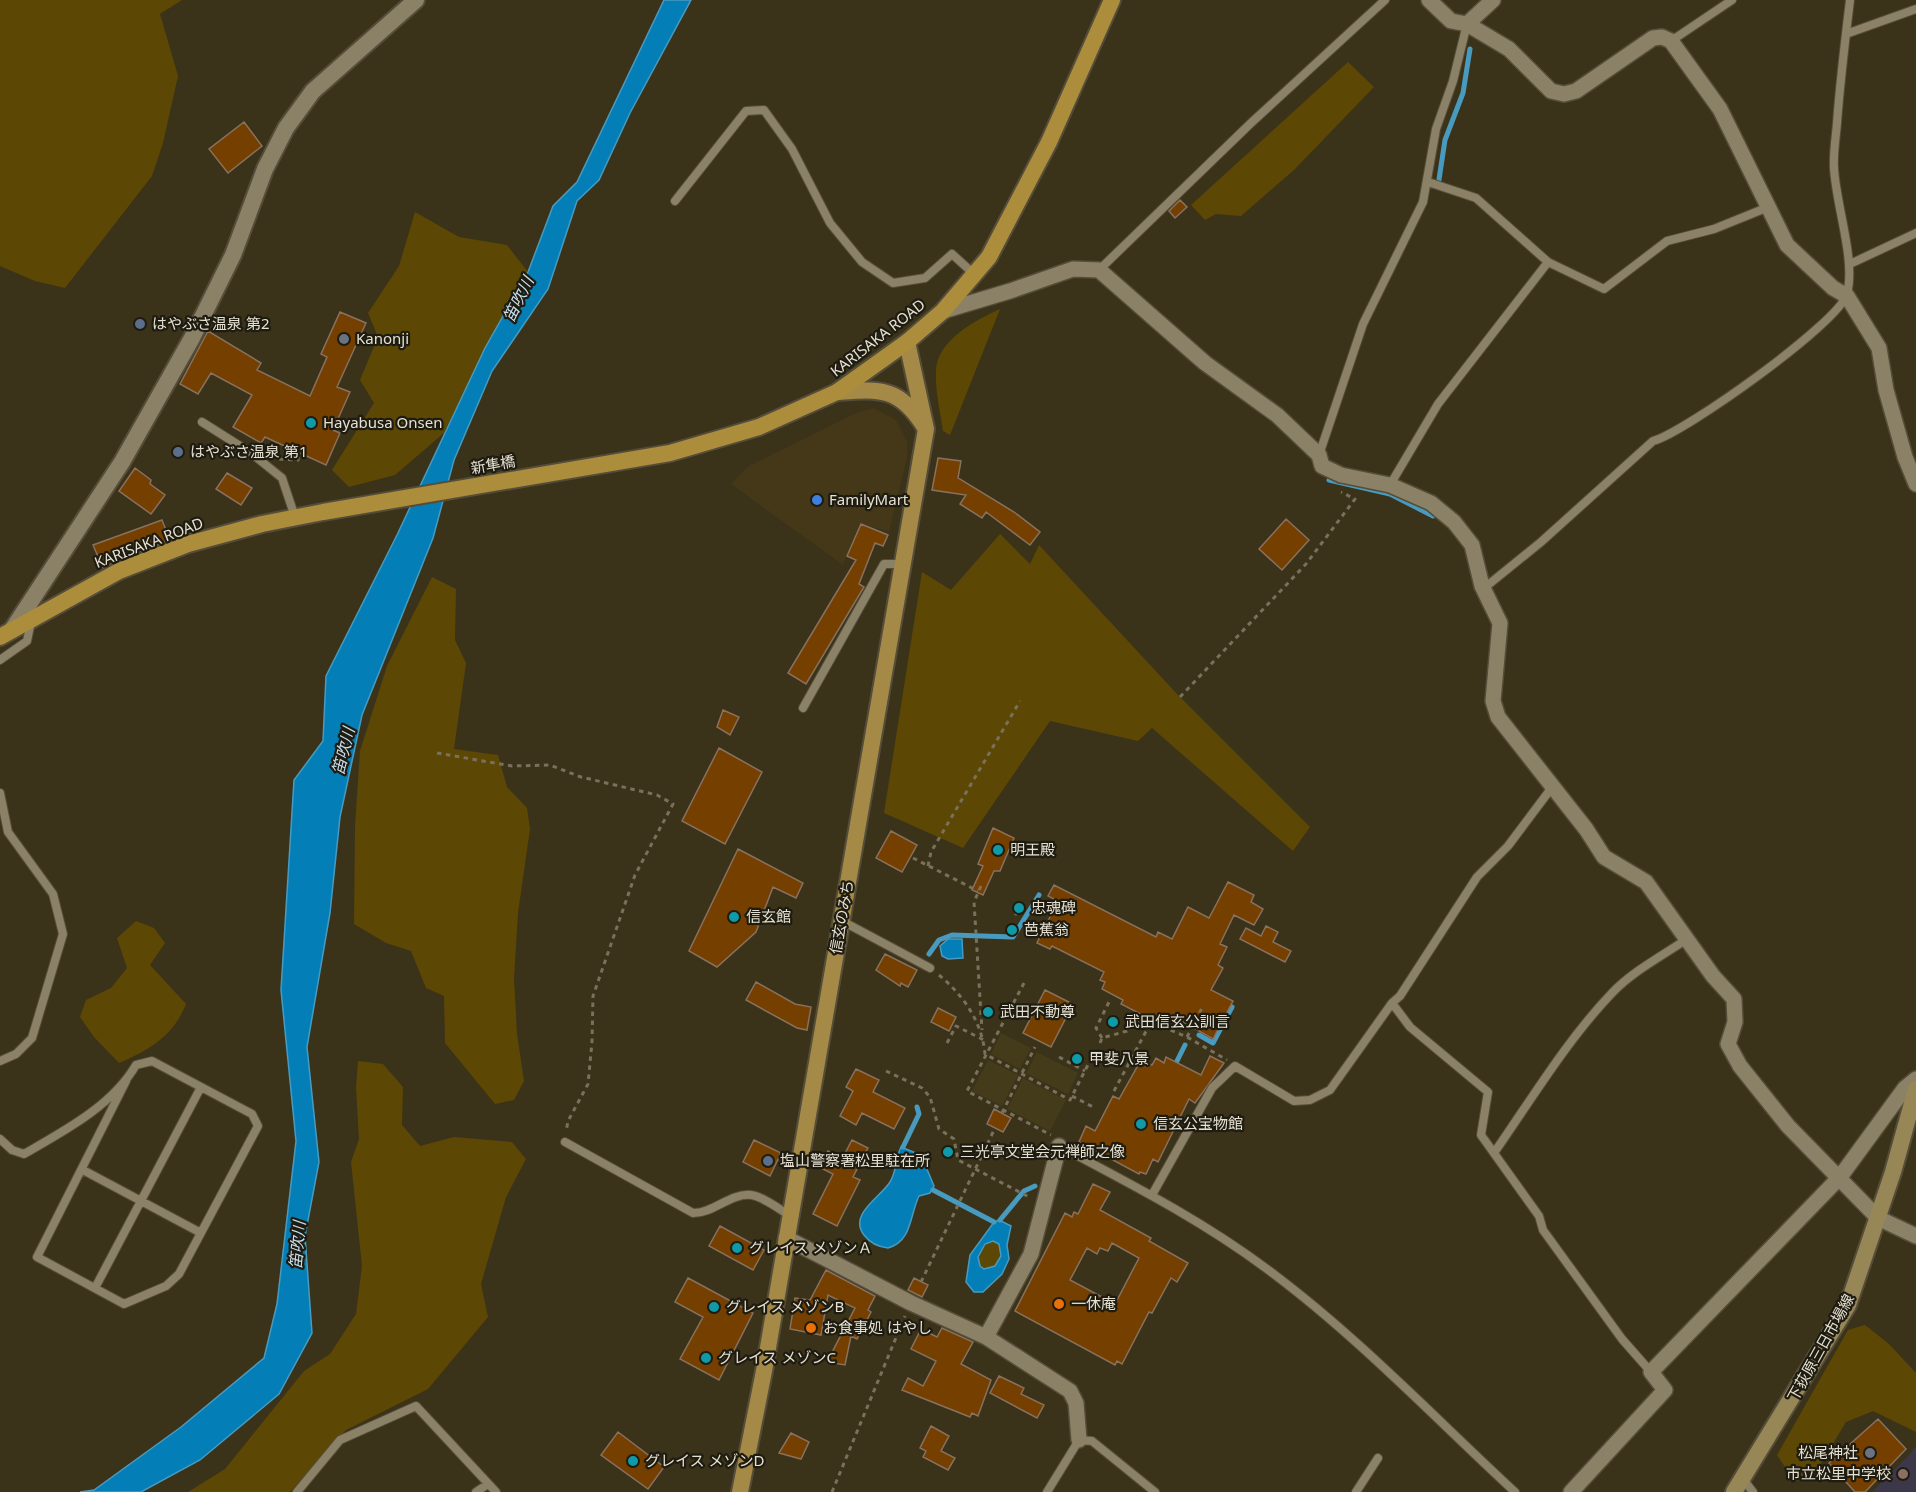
<svg xmlns="http://www.w3.org/2000/svg" width="1916" height="1492" viewBox="0 0 1916 1492" font-family="'Noto Sans','Noto Sans JP',sans-serif">
<style>
.built{fill:#443818}
.education{fill:#3c3849}
.green{fill:#5c4804}
.sand{fill:#433b1a}
.water{fill:#047eb7;stroke:#489bbf;stroke-width:1.5;fill-rule:evenodd}
.lines{fill:none;stroke-linecap:round;stroke-linejoin:round}
.stream{stroke:#489bbf;stroke-width:5}
.building{fill:#753f00;stroke:#88715e;stroke-width:1.5;fill-rule:evenodd}
.service-casing{stroke:#554d39;stroke-width:10}
.minor-casing{stroke:#554d39;stroke-width:18}
.tertiary-casing{stroke:#554d39;stroke-width:20}
.secondary-casing{stroke:#554d39;stroke-width:20}
.primary-casing{stroke:#554d39;stroke-width:20}
.trunk-casing{stroke:#554d39;stroke-width:20}
.path{stroke:#78715c;stroke-width:3;stroke-dasharray:4.5 4.5;stroke-linecap:butt}
.service{stroke:#8b8166;stroke-width:8}
.minor{stroke:#8b8166;stroke-width:15}
.tertiary{stroke:#8b8166;stroke-width:16}
.secondary{stroke:#978656;stroke-width:16}
.primary{stroke:#a48a46;stroke-width:16}
.trunk{stroke:#ac8d3c;stroke-width:16}
.service-dot{fill:#5c6f8a;stroke:#1e1b10;stroke-width:2}
.worship-dot{fill:#6b7280;stroke:#1e1b10;stroke-width:2}
.culture-dot{fill:#0f9aa8;stroke:#1e1b10;stroke-width:2}
.shop-dot{fill:#3f7fe0;stroke:#1e1b10;stroke-width:2}
.food-dot{fill:#e8710a;stroke:#1e1b10;stroke-width:2}
.education-dot{fill:#8d6e63;stroke:#1e1b10;stroke-width:2}
.labels{text-anchor:middle;stroke-width:4.5;stroke-linejoin:round;paint-order:stroke}
.poi-label{font-size:15px;fill:#e5e0d1;stroke:#1e1b10;text-anchor:start}
.street-label{font-size:15px;fill:#e5e0d1;stroke:#1e1b10}
.water-label{font-size:16px;font-style:italic;fill:#c9dfee;stroke:#1e1b10}
</style>
<rect width="100%" height="100%" fill="#3b321a"/>
<path class="built" d="M874 408 896 420 907 442V457L889 532 860 523 843 565 731 484 749 466 856 413Z"/>
<path class="education" d="M1916 1446V1492H1872L1909 1455Z"/>
<path class="green" d="M0 0H182L160 14 178 76 163 143 152 176 65 288 35 281 0 266Z
M1348 62 1374 87 1294 170 1241 216 1216 214 1205 220 1191 205Z
M415 212 459 237 507 245 528 272 485 348 444 433 395 475 349 487 332 470 374 403 360 380 378 337 368 313 399 266Z
M1000 309 950 435 943 431C940 411 935 390 936 371 937 340 976 320 1000 309Z
M1000 534 1030 564 1039 545 1177 694 1310 827 1293 851 1152 728 1138 741 1050 721 963 848 884 813 922 572 951 590Z
M432 577 456 589 455 640 466 663 454 749 498 755 507 787 527 808 530 829 518 913 514 978 517 1034 524 1081 514 1100 495 1104 445 1043 444 996 426 988 411 951 386 943 354 924 355 826 360 751 387 666Z
M136 921 154 928 165 943 150 965 186 1004C174 1035 150 1050 119 1063L94 1037 80 1017 86 1000 111 988 127 968 117 938Z
M358 1061 383 1064 403 1087 402 1125 420 1146 454 1137 512 1142 526 1159 506 1197 481 1284 488 1317 428 1389 346 1430 290 1492H188L225 1469 304 1371 330 1354 356 1314 362 1266 351 1162 359 1139 356 1087Z
M993 1241 999 1244 1001 1256 995 1266 984 1269 980 1266 978 1257 985 1244Z
M1865 1325 1889 1344 1916 1373V1432L1873 1411 1846 1422 1816 1472 1795 1482 1777 1455 1848 1330Z"/>
<path class="sand" d="M1001 1033 1031 1048 1020 1069 991 1054Z
M1037 1052 1078 1073 1068 1094 1026 1073Z
M988 1060 1018 1075 1002 1106 972 1091Z
M1023 1078 1066 1100 1050 1131 1007 1109Z"/>
<path class="water" d="M664 0H691L630 113 599 180 577 201 548 289 492 371 454 460 433 538 362 715 340 817 330 913 307 1047 319 1162 305 1236 312 1333 279 1394 200 1460 141 1492H80L94 1490 181 1427 264 1358 277 1304 296 1141 281 990 294 780 323 741 326 676 397 535 485 348 528 272 553 206 577 182Z
M948 939H962L963 958 948 959 942 956 940 946Z
M901 1147 921 1155 934 1186 930 1193 919 1196C910 1214 912 1242 888 1248 879 1247 870 1243 864 1235 848 1214 881 1197 890 1182 897 1171 895 1159 901 1147Z
M999 1220 1011 1226 1007 1245 1009 1259 1002 1274 983 1292H974L966 1282 970 1255 994 1222ZM993 1241 999 1244 1001 1256 995 1266 984 1269 980 1266 978 1257 985 1244Z"/>
<g class="lines">
<path class="stream" d="M1438 186 1445 140 1463 93 1470 49
M1329 480 1390 494 1433 516
M929 954 939 940 952 935 1013 937 1039 895
M1199 1035 1213 1043 1232 1007
M1174 1067 1185 1045
M903 1147 919 1114 917 1107
M933 1190 994 1222
M1000 1220 1024 1191 1035 1186"/>
</g>
<path class="building" d="M244 122 262 146 228 173 209 149Z
M1180 200 1187 207 1175 218 1169 211Z
M340 312 366 323 337 387 350 392 333 430 340 433 326 465 265 437 261 443 233 427 252 395 211 373 198 394 180 384 208 331 261 363 257 370 310 396 327 357 321 354Z
M938 458 961 461 958 478 1014 512 1040 532 1030 545 986 512 982 518 960 504 966 495 932 490Z
M135 468 151 480 150 484 165 495 151 514 119 491Z
M227 473 252 488 241 505 216 489Z
M1286 519 1309 540 1282 570 1259 549Z
M162 520 170 540 103 568 93 545Z
M861 524 888 535 883 546 875 543 859 584 864 587 806 684 788 673 856 560 847 556Z
M723 710 739 717 730 735 717 727Z
M719 748 762 772 725 844 682 821Z
M993 828 1014 838 1000 871H994L983 895 972 890 983 866 978 864Z
M891 831 917 845 902 872 876 858Z
M738 849 803 883 796 898 773 887 756 932 717 967 689 951Z
M1228 882 1254 895 1251 902 1263 909 1254 925 1234 915 1220 944 1227 947 1218 965 1223 968 1211 990 1233 1001 1213 1039 1169 1014 1164 1026 1121 1004 1123 1000 1102 989 1105 982 1100 980 1104 972 1052 946 1050 949 1037 943 1058 901 1048 896 1054 885 1156 937 1158 932 1172 939 1188 907 1209 918Z
M1266 926 1278 932 1273 942 1291 951 1285 962 1240 939 1246 928 1261 936Z
M885 954 917 970 908 987 901 983 900 986 876 970Z
M756 982 795 1004 811 1007 807 1030 797 1028 746 1000Z
M1045 990 1073 1004 1051 1047 1023 1033Z
M938 1008 956 1017 949 1031 931 1022Z
M1210 1056 1224 1063 1195 1103 1189 1099 1158 1162 1153 1159 1146 1174 1140 1172 1139 1174 1079 1142 1086 1126 1095 1131 1113 1096 1119 1099 1141 1060 1152 1065 1156 1058 1164 1063 1166 1057 1201 1075Z
M856 1069 879 1080 873 1092 905 1108 894 1129 862 1113 856 1125 840 1116 853 1091 846 1087Z
M994 1109 1011 1118 1003 1132 987 1124Z
M754 1140 781 1153 770 1176 743 1162Z
M852 1140 868 1148 853 1177 860 1180 837 1226 813 1214 833 1174 819 1167 828 1151 842 1159Z
M1093 1184 1110 1192 1100 1210 1151 1238 1149 1241 1188 1263 1177 1282 1171 1278 1152 1313 1149 1312 1122 1364 1117 1361 1115 1365 1015 1311 1065 1213 1072 1217 1074 1212 1078 1214ZM1112 1243 1139 1258 1115 1304 1070 1280 1087 1248 1097 1254 1100 1248 1108 1251Z
M720 1226 764 1250 753 1270 709 1246Z
M826 1270 875 1296 868 1310 871 1312 857 1339 851 1336 845 1365 827 1362 855 1308 828 1295 821 1335 790 1329 795 1298 810 1300Z
M688 1278 753 1313 719 1380 680 1359 703 1317 675 1302Z
M914 1278 928 1285 922 1297 908 1290Z
M942 1328 973 1342 961 1364 991 1380 978 1416 972 1413 970 1417 902 1390 908 1378 923 1386 936 1361 911 1349 921 1329 937 1337Z
M999 1376 1024 1388 1021 1394 1044 1405 1037 1418 990 1393Z
M1878 1419 1906 1449 1865 1492H1855L1829 1463Z
M931 1426 949 1436 941 1451 955 1458 948 1470 923 1457 926 1451 920 1448Z
M618 1432 664 1467 648 1489 601 1455Z
M791 1433 809 1442 801 1459 779 1453Z"/>
<g class="lines">
<g class="service-casing">
<path id="service" d="M1846 34 1916 9
M1671 41 1732 0
M1428 182 1476 198 1548 262 1604 289 1667 241 1714 229 1766 208
M675 201 746 111 764 110 792 149 830 223 862 262 893 283 925 278 952 254 974 274
M1850 264 1916 233
M1099 270 1251 123 1385 0
M202 422 251 453 282 478 295 517
M1319 455 1363 324 1423 202 1436 129 1453 81 1467 24
M1390 485 1438 404 1548 262
M1483 589 1541 542 1653 441C1684 433 1839 323 1847 294 1856 260 1836 206 1834 168 1833 153 1836 137 1837 123 1840 82 1845 41 1850 0
M0 660 27 641 31 622
M803 708 884 564H901
M0 793 8 832 53 894 63 934 32 1038 16 1054 0 1061
M842 921 930 968
M1392 1003 1410 1027 1488 1092 1481 1135 1539 1216 1543 1230 1622 1339 1651 1372
M0 1139 12 1150 24 1154C64 1131 112 1106 136 1065L152 1061 252 1114 258 1126 179 1274 166 1286 124 1304 37 1257 126 1081
M565 1142 693 1213C714 1213 730 1193 751 1195 762 1196 779 1209 789 1215
M1059 1146C1131 1184 1205 1222 1271 1272 1358 1337 1435 1418 1515 1492
M1494 1153C1531 1100 1567 1040 1612 993 1633 971 1662 956 1687 939
M83 1170 201 1233
M1152 1195 1212 1088 1235 1066 1294 1101 1310 1100 1330 1090 1392 1003 1400 996 1477 877 1508 846 1553 786
M95 1288 201 1087
M1743 1479 1753 1492
M297 1492 340 1440 416 1406 496 1492
M476 1492 488 1484
M1047 1492 1079 1440 1092 1441 1155 1492
M1356 1492 1378 1458"/>
</g>
<g class="minor-casing">
<path id="minor" d="M1429 0 1451 21 1467 24 1509 49 1551 91 1564 94 1576 91 1653 38 1662 37 1671 41 1720 109 1787 245 1833 288 1847 296 1879 348 1886 390 1905 457 1916 484
M1467 24 1493 0
M943 311 1010 291 1073 269 1099 270 1205 363 1277 415 1319 455 1322 466 1341 475 1390 485 1431 503 1454 522 1472 545 1482 586 1500 623 1493 701 1498 717 1586 829 1604 857 1646 882 1713 976 1734 999 1735 1022 1728 1044 1740 1066 1788 1126 1878 1218 1916 1236
M786 1238 911 1303 986 1337 1070 1391 1076 1403 1079 1440
M986 1337 1031 1254 1059 1146
M1571 1492 1665 1390 1651 1372 1840 1177 1905 1088 1916 1079"/>
</g>
<g class="tertiary-casing">
<path id="tertiary" d="M12 630 122 462 192 338 233 255 265 169 286 128 313 91 416 0"/>
</g>
<g class="secondary-casing">
<path id="secondary" d="M1734 1492 1848 1305 1893 1172 1916 1089"/>
</g>
<g class="primary-casing">
<path id="primary" d="M837 392C878 389 899 386 924 426
M740 1492 764 1371 926 429 907 342"/>
</g>
<g class="trunk-casing">
<path id="trunk" d="M0 637 119 571 188 544 262 524 323 512 670 453 759 427 837 392 907 342 943 311 989 257 1049 142 1112 0"/>
</g>
<path class="path" d="M279 459 298 460 299 454
M1180 697 1306 564 1355 499 1341 492
M437 753 512 766 550 765 581 777 657 795 673 804 635 875 593 996 592 1042 588 1084 568 1121 566 1132
M913 858 978 891
M928 866 931 852 1020 701
M981 886 974 902 982 1030
M1015 915 1017 913
M939 975C964 996 982 1022 985 1054L1070 1100 1095 1051
M1024 983 967 1091 1051 1135
M1187 1037 1203 1006
M1102 1038 1096 1028 1110 1000
M947 1043 956 1026 984 1040
M1100 1043 1102 1038 1127 1031 1144 1019 1187 1037 1227 1060
M1059 1057 1085 1071
M886 1071 922 1088 930 1097 939 1129 954 1139 958 1160 1031 1198
M1114 1091 1151 1022
M1072 1096 1095 1108
M1002 1113 1035 1047
M921 1282 995 1128
M832 1492 905 1316"/>
<use href="#service" class="service"/>
<use href="#minor" class="minor"/>
<use href="#tertiary" class="tertiary"/>
<use href="#secondary" class="secondary"/>
<use href="#primary" class="primary"/>
<use href="#trunk" class="trunk"/>
</g>
<g class="service-dot">
<circle cx="140" cy="324" r="6"/>
<circle cx="178" cy="452" r="6"/>
<circle cx="768" cy="1161" r="6"/>
</g>
<g class="worship-dot">
<circle cx="344" cy="339" r="6"/>
<circle cx="1870" cy="1453" r="6"/>
</g>
<g class="culture-dot">
<circle cx="311" cy="423" r="6"/>
<circle cx="998" cy="850" r="6"/>
<circle cx="1019" cy="908" r="6"/>
<circle cx="734" cy="917" r="6"/>
<circle cx="1012" cy="930" r="6"/>
<circle cx="988" cy="1012" r="6"/>
<circle cx="1113" cy="1022" r="6"/>
<circle cx="1077" cy="1059" r="6"/>
<circle cx="1141" cy="1124" r="6"/>
<circle cx="948" cy="1152" r="6"/>
<circle cx="737" cy="1248" r="6"/>
<circle cx="714" cy="1307" r="6"/>
<circle cx="706" cy="1358" r="6"/>
<circle cx="633" cy="1461" r="6"/>
</g>
<circle class="shop-dot" cx="817" cy="500" r="6"/>
<g class="food-dot">
<circle cx="1059" cy="1304" r="6"/>
<circle cx="811" cy="1328" r="6"/>
</g>
<circle class="education-dot" cx="1903" cy="1474" r="6"/>
<g class="labels">
<g class="poi-label">
<text x="152" y="329">はやぶさ温泉 第2</text>
<text x="356" y="344">Kanonji</text>
<text x="323" y="428">Hayabusa Onsen</text>
<text x="190" y="457">はやぶさ温泉 第1</text>
<text x="829" y="505">FamilyMart</text>
<text x="1010" y="855">明王殿</text>
<text x="1031" y="913">忠魂碑</text>
<text x="746" y="922">信玄館</text>
<text x="1024" y="935">芭蕉翁</text>
<text x="1000" y="1017">武田不動尊</text>
<text x="1125" y="1027">武田信玄公訓言</text>
<text x="1089" y="1064">甲斐八景</text>
<text x="1153" y="1129">信玄公宝物館</text>
<text x="960" y="1157">三光亭文堂会元禅師之像</text>
<text x="780" y="1166">塩山警察署松里駐在所</text>
<text x="749" y="1253">グレイス メゾンＡ</text>
<text x="1071" y="1309">一休庵</text>
<text x="726" y="1312">グレイス メゾンB</text>
<text x="823" y="1333">お食事処 はやし</text>
<text x="718" y="1363">グレイス メゾンC</text>
<text x="1858" y="1458" text-anchor="end">松尾神社</text>
<text x="645" y="1466">グレイス メゾンD</text>
<text x="1891" y="1479" text-anchor="end">市立松里中学校</text>
</g>
<g class="street-label">
<text transform="translate(878 338) rotate(-38)" y="5">KARISAKA ROAD</text>
<text transform="translate(493 465) rotate(-10)" y="5">新隼橋</text>
<text transform="translate(149 543) rotate(-21)" y="5">KARISAKA ROAD</text>
<text transform="translate(842 917) rotate(-80)" y="5">信玄のみち</text>
<text transform="translate(1821 1348) rotate(-61)" y="5">下荻原三日市場線</text>
</g>
<g class="water-label">
<text transform="translate(518 299) rotate(-64)" y="6">笛吹川</text>
<text transform="translate(343 751) rotate(-76)" y="6">笛吹川</text>
<text transform="translate(297 1245) rotate(-85)" y="6">笛吹川</text>
</g>
</g>
</svg>
